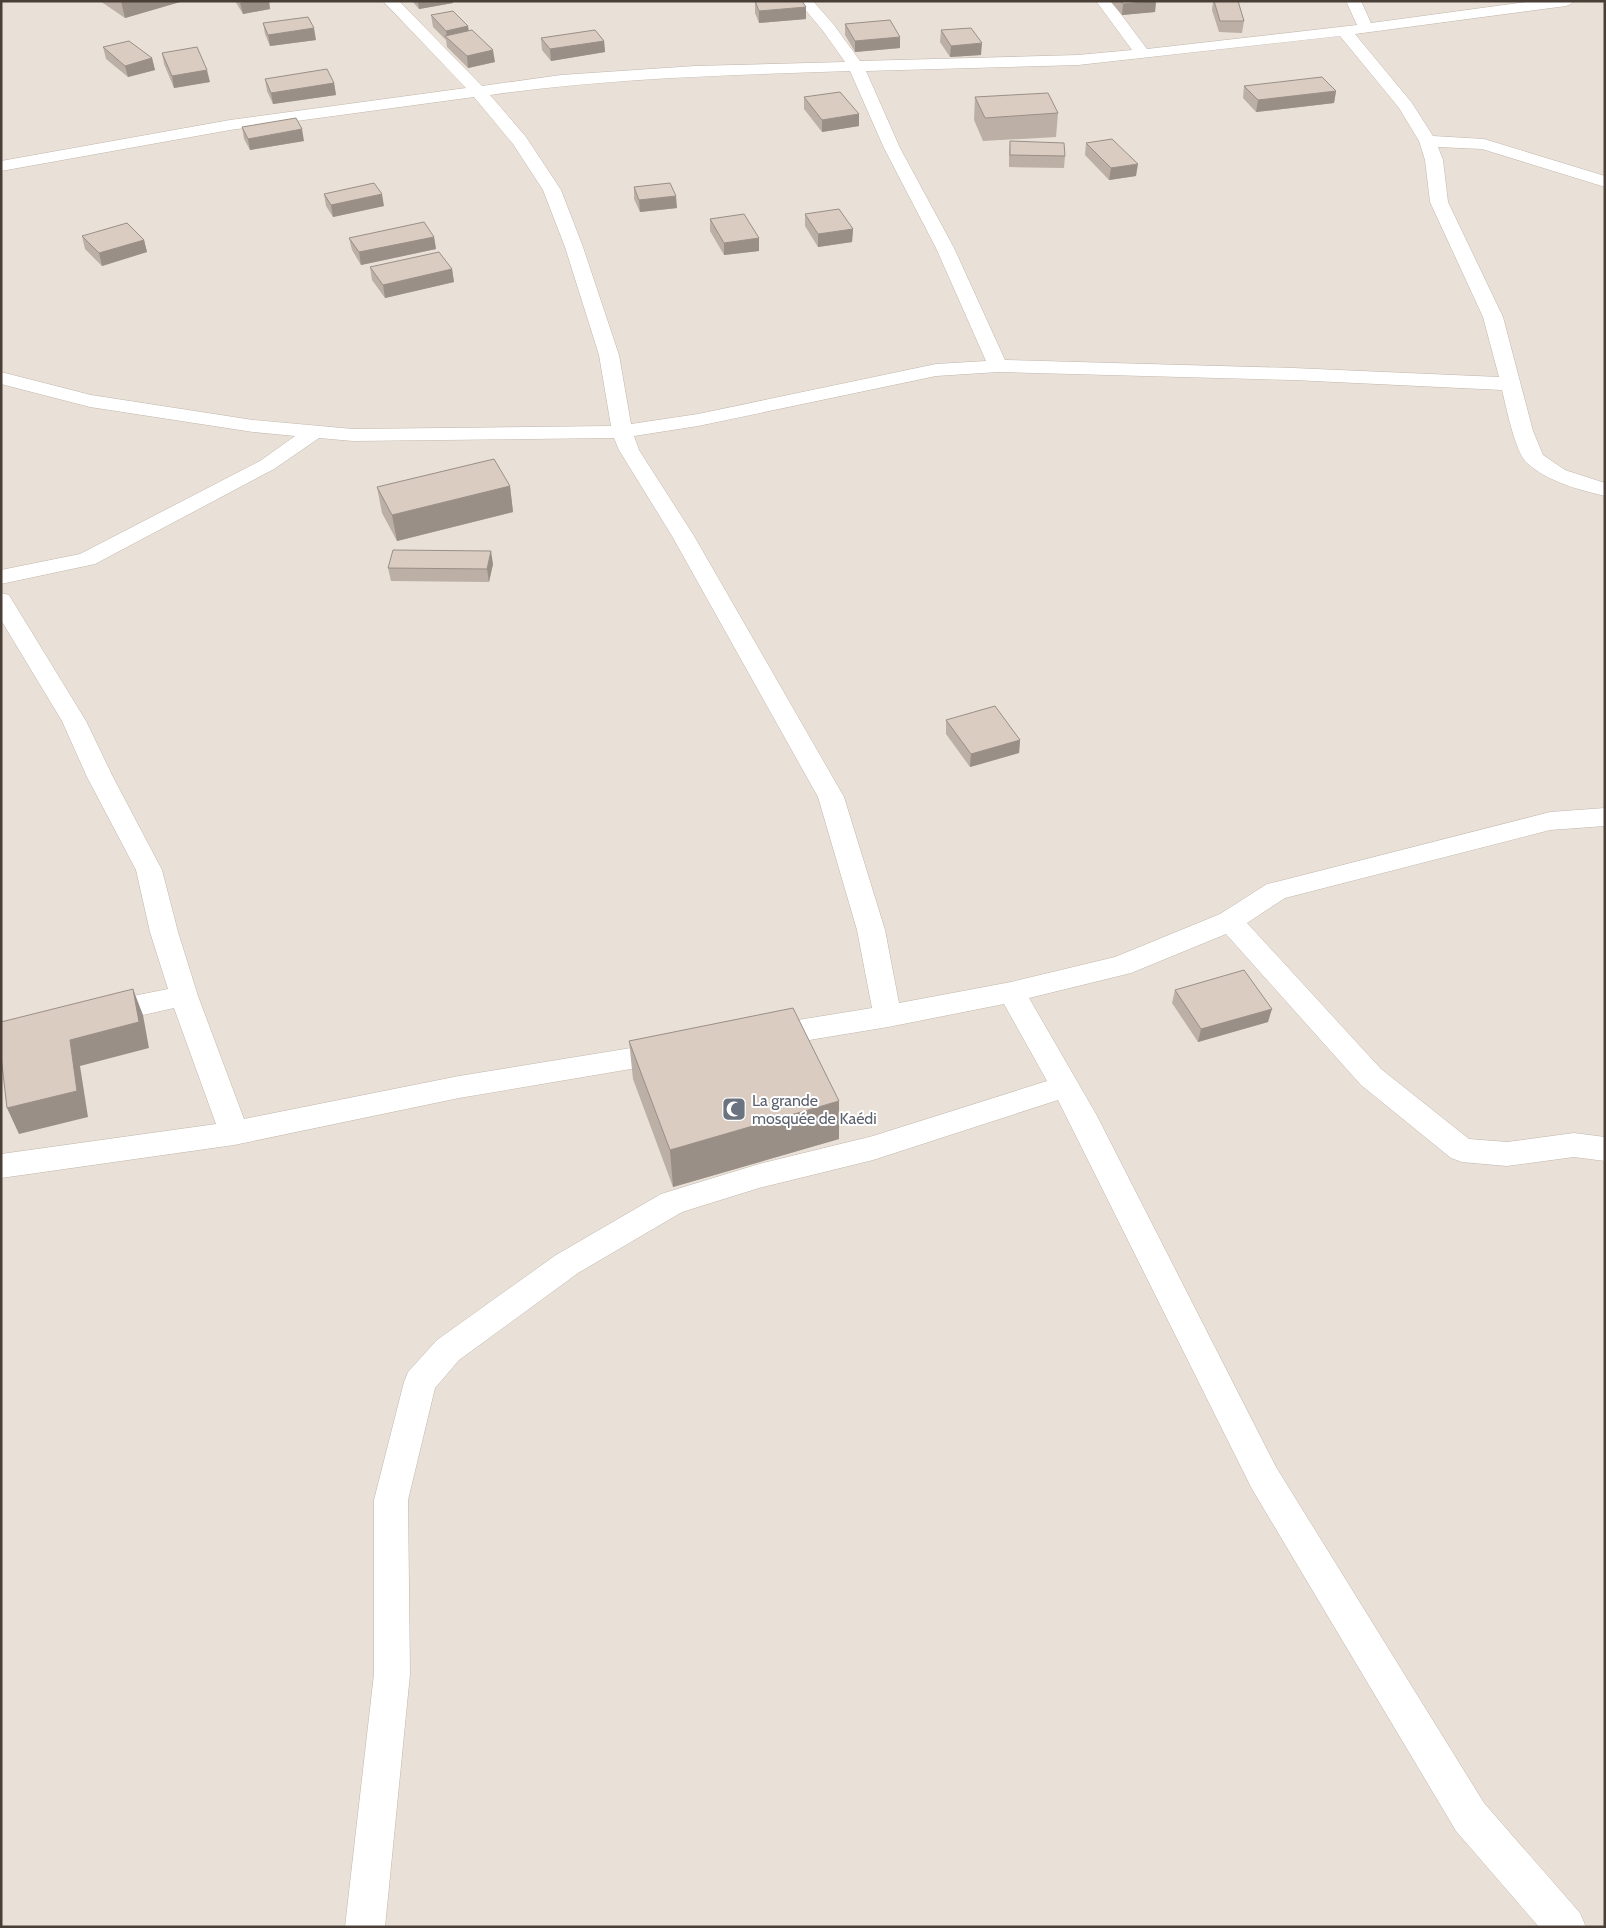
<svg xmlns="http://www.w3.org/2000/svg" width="1606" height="1928" viewBox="0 0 1606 1928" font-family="Cabin,sans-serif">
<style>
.residential{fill:#e9e0d7}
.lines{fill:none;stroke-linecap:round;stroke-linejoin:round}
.minor-casing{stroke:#c1b6ab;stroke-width:1}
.minor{fill:#fff;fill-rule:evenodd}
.wall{fill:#bbafa6}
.shaded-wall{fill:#998f87}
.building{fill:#daccc1;stroke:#998f87}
.labels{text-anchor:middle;stroke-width:4;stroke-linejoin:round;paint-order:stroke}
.worship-label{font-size:16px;fill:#5b616d;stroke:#fff;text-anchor:start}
</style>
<rect width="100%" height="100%" fill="#f5efe9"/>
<path class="residential" d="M1 1H1605V1927H1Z"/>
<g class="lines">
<g class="minor-casing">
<path id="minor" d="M383 1H399L482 86 561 75 695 66 845 62 823 31 798 1H813L834 25 860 61 1078 55 1132 50 1096 1H1111L1147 49 1357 25 1346 1H1361L1371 23 1533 1H1573L1571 4 1566 6 1355 34 1412 103 1433 136 1484 139 1605 176V187L1482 149 1438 147 1443 160 1448 202 1503 317 1533 431 1543 455 1565 470 1605 483V496C1579 490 1547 481 1527 463 1515 452 1506 406 1502 390L1293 380 998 372 936 376 698 426 634 436 639 450 694 536 844 797 885 930 899 1003 1011 982 1115 957 1220 914 1267 884 1276 882 1550 812 1605 808V826L1550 830 1285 898 1247 923 1381 1069 1469 1139 1507 1142 1574 1133 1605 1137V1161L1574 1157 1507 1166 1462 1162 1451 1158 1361 1085 1226 934 1131 973 1029 998 1096 1114 1276 1467 1484 1803 1580 1913 1586 1927H1539L1456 1831 1252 1489 1058 1100 873 1160 759 1188 682 1212 578 1273 459 1360 435 1388 408 1500 410 1674 385 1927H345L374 1674V1500L404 1382 408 1372 437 1340 556 1255 661 1194 759 1164 873 1136 1047 1081 1004 1004 888 1027 767 1047 757 1044 753 1036 757 1028 767 1025 872 1008 857 930 818 797 672 536 619 450 614 438 353 441 319 438 274 469 95 564 1 584V570L80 554 260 461 295 436 253 432 90 407 1 384V372L91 395 253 420 353 429 611 426 599 355 565 247 543 190 513 144 474 97 230 130 1 171V161L230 120 466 88ZM1340 36 1399 108 1419 141 1425 160 1430 202 1483 317 1499 377 1293 368 1005 360 954 248 900 148 866 71 1078 65ZM850 71 884 148 936 248 986 361 936 364 698 414 631 424 619 355 583 247 561 190 526 137 490 95C609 78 729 75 850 71Z
M1 593 9 595 12 600 86 721 113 777 162 870 178 932 198 996 244 1119 459 1076 668 1042 678 1045 682 1053 678 1061 459 1098 234 1145 1 1178V1154L216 1124 174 1008 103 1024 93 1020 89 1013 93 1006 103 1002 168 989 150 932 136 870 87 777 62 721 1 620Z"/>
</g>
<use href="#minor" class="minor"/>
</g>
<path class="wall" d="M100 1H180V2L125 18Z
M235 1H269L270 9 243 14Z
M412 1H453V3L419 9Z
M755 1 806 7V19L759 23 755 13Z
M1110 1H1156L1155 12 1122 15Z
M1213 1H1238L1244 21 1242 33 1219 32 1212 10Z
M431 15 468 26 469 31 495 62 468 68 447 47 446 40 433 27Z
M263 23 316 40 270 46 265 34Z
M845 24 900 37V48L855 52 845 35Z
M941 30 981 55 950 57 940 42Z
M541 38 604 41 605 52 551 61 542 50Z
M103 47 152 58 155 70 128 77 106 59Z
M162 53 210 82 174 88 164 64Z
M265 79 334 83 336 95 273 104 267 91Z
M1244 86 1336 91 1334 103 1256 112 1243 98Z
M804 97 859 114V126L822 132 804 109Z
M975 97 1058 113 1056 137 983 141 974 120Z
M242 127 304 141 250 150 244 139Z
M1010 141 1065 156 1064 168 1009 167V153Z
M1086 143 1136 176 1109 180 1085 155Z
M634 187 677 208 640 212 634 199Z
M324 194 384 206 333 217 326 206Z
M805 214 853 229 852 242 818 247 805 226Z
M710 219 759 251 724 255 710 231Z
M82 236 144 240 147 252 102 266 85 249Z
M434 237 436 249 361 265 352 250 349 238Z
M370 267 452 269 454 282 385 298 372 280Z
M510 486 513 512 397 541 382 513 377 487Z
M493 564 489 582 391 581 388 568Z
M946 720 1020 740 1019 753 970 767 946 734Z
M1175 990 1268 1022 1198 1042 1172 1003Z
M629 1041 839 1139 673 1187 633 1079Z"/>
<path class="shaded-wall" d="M121 1H180V2L125 18Z
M248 1H269L270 9 243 14 240 3Z
M418 1H453V3L419 9Z
M1156 1 1155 12 1122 15 1123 4Z
M806 7V19L759 23V11Z
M468 26 469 38H447L446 31Z
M314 28 316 40 270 46 268 35Z
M900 37V48L855 52V41Z
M604 41 605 52 551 61 550 49Z
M982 43 981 55 950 57 951 46Z
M493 50 495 62 468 68 467 56Z
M152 58 155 70 128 77 125 66Z
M207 70 210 82 174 88 172 76Z
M334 83 336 95 273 104 271 93Z
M1336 91 1334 103 1256 112 1258 100Z
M859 114V126L822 132V120Z
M302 129 304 141 250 150 248 139Z
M1138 164 1136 176 1109 180 1111 168Z
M382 194 384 206 333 217 331 205Z
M676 196 677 208 640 212 639 200Z
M853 229 852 242 818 247V234Z
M434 237 436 249 361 265 359 252Z
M759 238V251L724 255V243Z
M144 240 147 252 102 266 99 253Z
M452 269 454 282 385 298 383 285Z
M510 486 513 512 397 541 392 515Z
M491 551 493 564 489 582 487 569Z
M1020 740 1019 753 970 767 971 754Z
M133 989 143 1015 149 1048 80 1066 88 1117 19 1134 7 1108 70 1040Z
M1272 1009 1268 1022 1198 1042 1201 1029Z
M839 1101V1139L673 1187 670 1150Z"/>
<path class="building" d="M755 1H802L806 7 759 11Z
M1121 1H1153L1123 4Z
M1214 1H1238L1244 21H1220Z
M453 11 468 26 446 31 431 15Z
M308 17 314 28 268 35 263 23Z
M890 20 900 37 855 41 845 24Z
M971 28 982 43 951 46 941 30Z
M472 30 493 50 467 56 445 36Z
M595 30 604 41 550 49 541 38Z
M129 41 152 58 125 66 103 47Z
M197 47 207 70 172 76 162 53Z
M327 69 334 83 271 93 265 79Z
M1322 77 1336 91 1258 100 1244 86Z
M840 92 859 114 822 120 804 97Z
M1048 93 1058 113 985 118 975 97Z
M296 118 302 129 248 139 242 127Z
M1112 139 1138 164 1111 168 1086 143Z
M1010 141 1064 143 1065 156 1010 155Z
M374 183 382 194 331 205 324 194Z
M670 183 676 196 639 200 634 187Z
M839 209 853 229 818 234 805 214Z
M744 214 759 238 724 243 710 219Z
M424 222 434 237 359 252 349 238Z
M127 223 144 240 99 253 82 236Z
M439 252 452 269 383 285 370 267Z
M494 459 510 486 392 515 377 487Z
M393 550 491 551 487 569 388 568Z
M995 706 1020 740 971 754 946 720Z
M1244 970 1272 1009 1201 1029 1175 990Z
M133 989 139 1022 70 1040 77 1091 7 1108 1 1056V1022Z
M793 1008 839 1101 670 1150 629 1041Z"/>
<defs>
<g id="mosque-square" transform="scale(1.25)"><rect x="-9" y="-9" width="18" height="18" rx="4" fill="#6b7280" stroke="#fff"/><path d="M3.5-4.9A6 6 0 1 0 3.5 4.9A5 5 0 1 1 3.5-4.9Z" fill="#fff"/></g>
</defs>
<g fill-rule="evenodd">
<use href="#mosque-square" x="734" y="1109"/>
</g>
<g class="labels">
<g class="worship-label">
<text x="752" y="1106">La grande<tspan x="752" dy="18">mosquée de Kaédi</tspan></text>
</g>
</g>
<rect width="1606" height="1928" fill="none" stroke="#493f37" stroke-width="5"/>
</svg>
